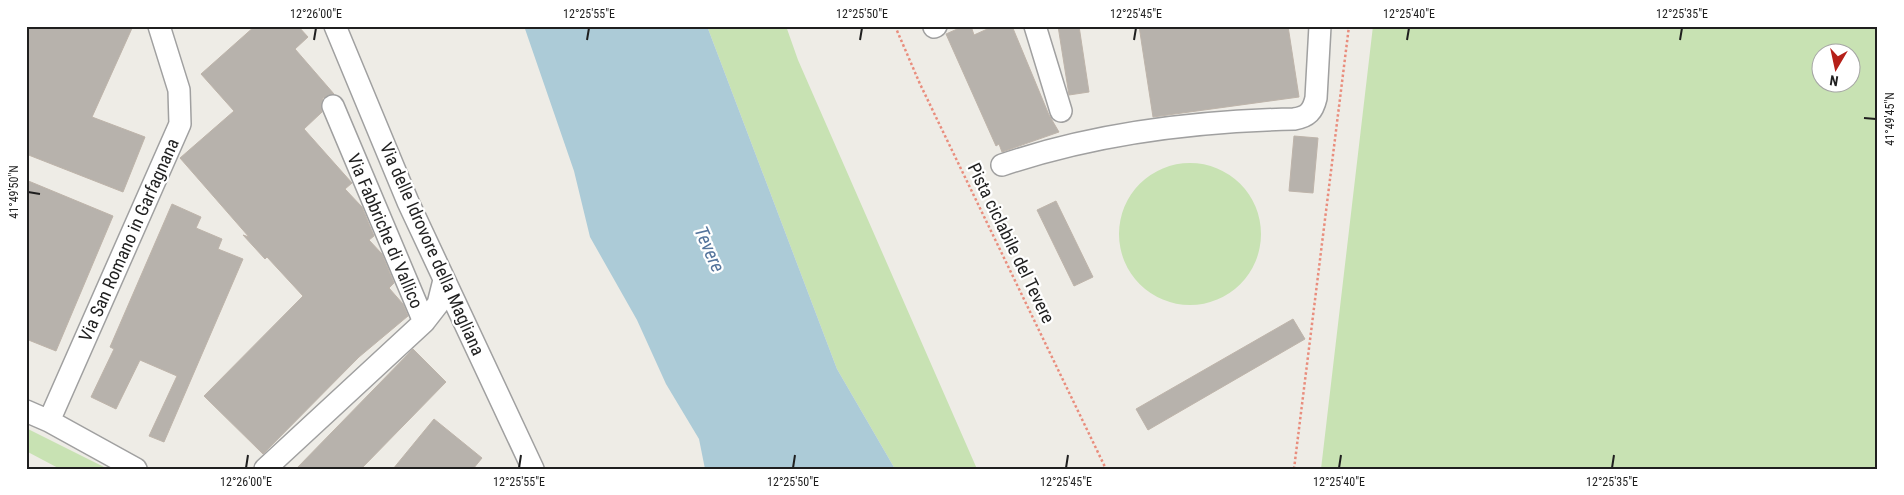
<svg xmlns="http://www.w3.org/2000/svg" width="1904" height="495" viewBox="0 0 1904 495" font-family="'Roboto Condensed',sans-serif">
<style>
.grass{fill:#c8e2b3;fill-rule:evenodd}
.water{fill:#accbd7}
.building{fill:#b7b2ac;stroke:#beb4aa}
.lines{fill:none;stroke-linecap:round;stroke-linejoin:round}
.minor-casing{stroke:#a0a0a0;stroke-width:24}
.path{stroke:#e98d7d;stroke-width:2.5;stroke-dasharray:2.5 2.5;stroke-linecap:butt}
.minor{stroke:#fff;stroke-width:21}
.ticks{fill:none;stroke:#1f1f1f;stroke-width:2}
.labels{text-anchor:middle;stroke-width:4.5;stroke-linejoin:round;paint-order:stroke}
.street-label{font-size:18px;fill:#1f1f1f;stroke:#fff}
.water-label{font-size:19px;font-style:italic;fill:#54749c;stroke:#fff}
.neatline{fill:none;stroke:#1f1f1f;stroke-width:2}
.ticks-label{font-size:12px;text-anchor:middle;fill:#1f1f1f}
</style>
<rect width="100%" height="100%" fill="#eeece6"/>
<path class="grass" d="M707 26H786L798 60 977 469H895L837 369Z
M1373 26H1878V469H1321ZM1852 52V82H1822V52Z
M1119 234a71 71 0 1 1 142 0a71 71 0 1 1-142 0Z
M26 428 108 469H60L26 451Z"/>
<path class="water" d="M524 26H707L837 369 895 469H705L699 439 666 384 637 320 590 237 574 171Z"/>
<path class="building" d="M26 26H133L92 117 145 137 123 192 26 154Z
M255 26H298L308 37 295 49 334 94 323 98 321 105 322 112 304 129 352 183 345 189 362 207 374 236 369 240 382 254 394 283 389 288 403 304 408 316 359 357 263 454 204 396 303 296 267 257 265 259 243 235 249 237 180 158 234 111 201 74Z
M964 26H971L974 35 994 26H1012L1049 115 1059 132 1002 152 999 144 996 146 946 34Z
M1058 26H1079L1089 92 1069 95Z
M1139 26H1288L1299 97 1153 117Z
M1294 136 1318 138 1313 193 1289 191Z
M26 180 113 216 56 351 26 339Z
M1056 201 1093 277 1074 286 1037 210Z
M172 204 201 217 196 228 222 239 218 249 243 259 164 442 149 436 177 376 140 360 116 409 91 397 114 349 110 347Z
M1293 319 1305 339 1148 430 1136 409Z
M413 349 446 382 361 469H296Z
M434 419 482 458 473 469H393Z"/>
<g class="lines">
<g class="minor-casing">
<path id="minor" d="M335 26 408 202 533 469
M1035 26 1061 111
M934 27 936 26
M1002 165C1096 133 1196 121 1294 119 1308 117 1313 111 1316 98L1320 26
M424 322 438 304 444 280
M26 411 49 421 136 469
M49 421 180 124 179 90 159 26
M265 469 424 322 333 106"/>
</g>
<path class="path" d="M895 26 920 84 1106 469
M1294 469 1349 26"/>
<use href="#minor" class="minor"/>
</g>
<path class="ticks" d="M314 40 316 28M587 40 589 28M860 40 862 28M1134 40 1136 28M1407 40 1409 28M1680 40 1682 28M1864 118 1876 119M28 192 40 194M246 468 248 455M519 468 521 455M793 468 795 455M1066 468 1068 455M1339 468 1341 455M1612 468 1614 455"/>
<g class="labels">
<g class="street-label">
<text transform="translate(385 231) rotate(67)" y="6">Via Fabbriche di Vallico</text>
<text transform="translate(129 240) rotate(-66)" y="6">Via San Romano in Garfagnana</text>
<text transform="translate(1011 243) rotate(64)" y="6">Pista ciclabile del Tevere</text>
<text transform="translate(432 249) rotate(66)" y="6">Via delle Idrovore della Magliana</text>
</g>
<g class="water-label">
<text transform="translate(710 249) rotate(66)" y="7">Tevere</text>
</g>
</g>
<rect width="1904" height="495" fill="none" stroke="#ffffff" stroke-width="55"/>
<g transform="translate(1836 68) rotate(189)"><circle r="24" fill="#ffffff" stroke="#a5a5a5"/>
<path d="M0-4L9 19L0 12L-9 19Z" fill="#b52019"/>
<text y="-8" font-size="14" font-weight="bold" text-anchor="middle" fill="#1f1f1f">N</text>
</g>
<rect x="28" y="28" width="1848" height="440" class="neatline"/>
<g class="ticks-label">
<text x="316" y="18">12°26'00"E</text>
<text x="589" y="18">12°25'55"E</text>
<text x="862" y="18">12°25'50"E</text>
<text x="1136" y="18">12°25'45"E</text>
<text x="1409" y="18">12°25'40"E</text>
<text x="1682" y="18">12°25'35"E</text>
<text transform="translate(1890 119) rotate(-90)" y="4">41°49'45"N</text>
<text transform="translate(14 192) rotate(-90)" y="4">41°49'50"N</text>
<text x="246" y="486">12°26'00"E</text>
<text x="519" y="486">12°25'55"E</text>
<text x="793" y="486">12°25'50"E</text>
<text x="1066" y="486">12°25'45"E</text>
<text x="1339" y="486">12°25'40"E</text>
<text x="1612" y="486">12°25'35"E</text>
</g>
</svg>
